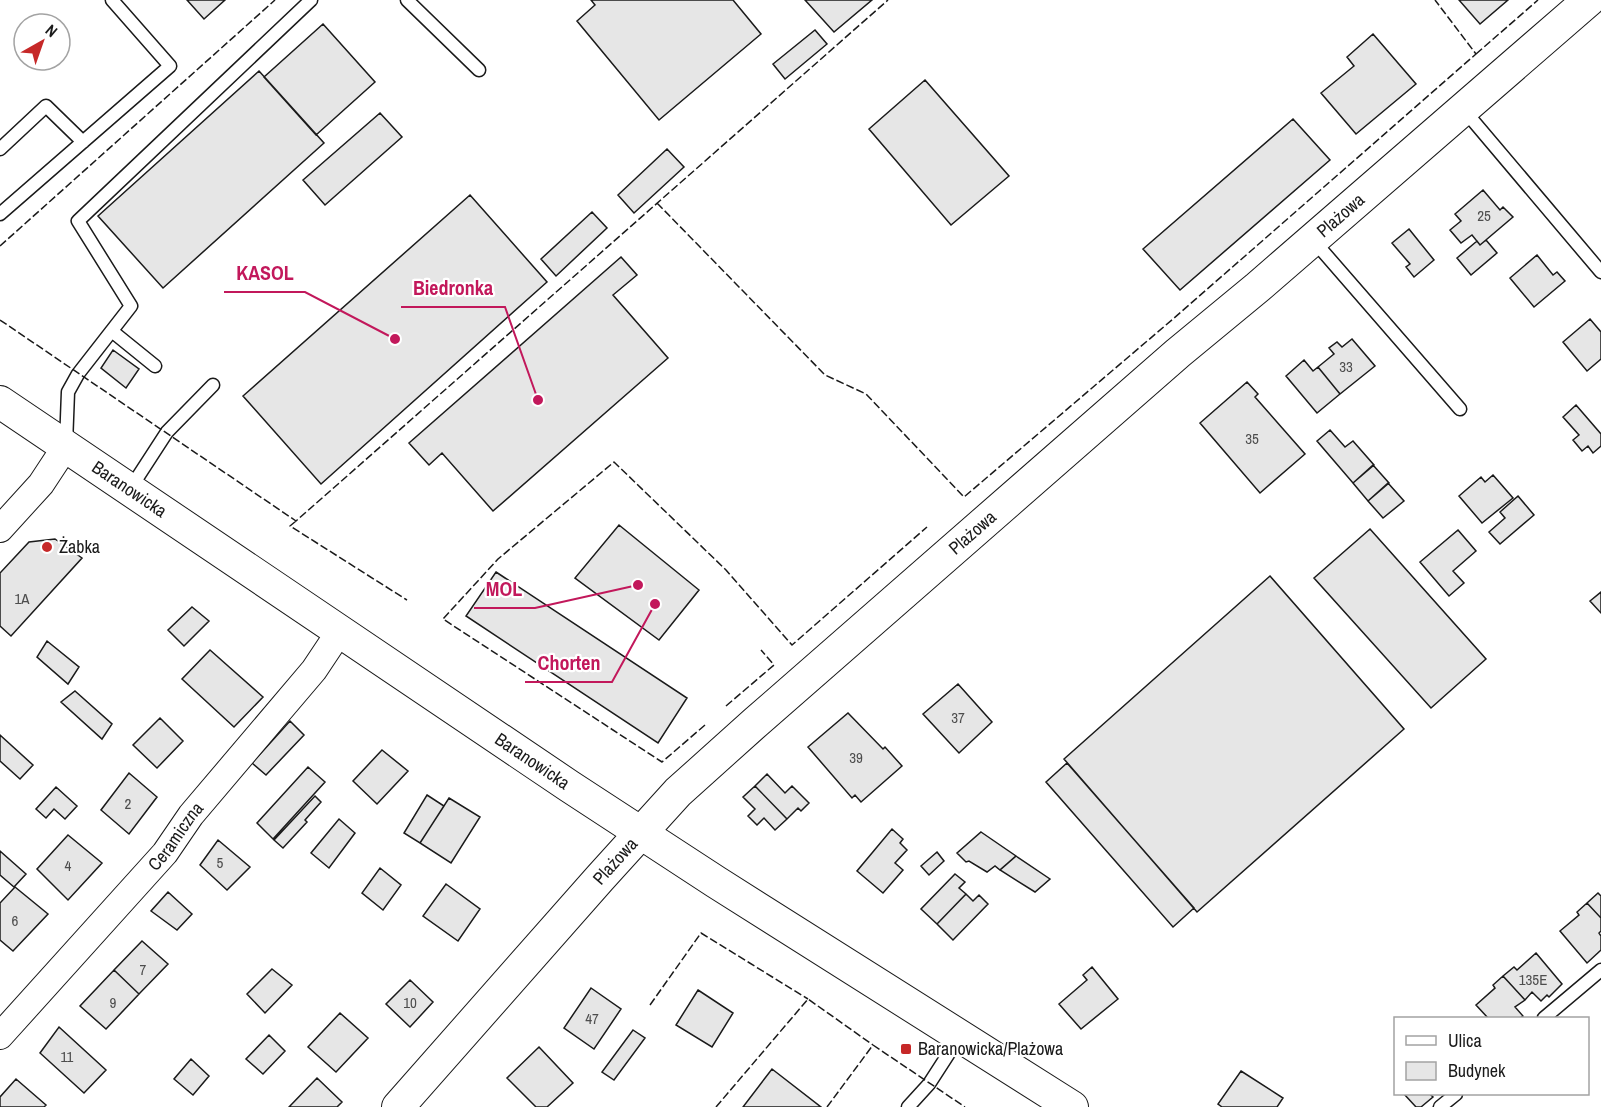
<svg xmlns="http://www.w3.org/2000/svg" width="1601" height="1107" viewBox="0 0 1601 1107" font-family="'Archivo Narrow',sans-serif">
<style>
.building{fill:#e6e6e6;stroke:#1a1a1a;stroke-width:1.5}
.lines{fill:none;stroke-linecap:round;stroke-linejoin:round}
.service-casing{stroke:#1a1a1a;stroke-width:15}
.minor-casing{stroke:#1a1a1a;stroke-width:28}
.tertiary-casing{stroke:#1a1a1a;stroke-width:34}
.service{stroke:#fff;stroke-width:12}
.minor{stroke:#fff;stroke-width:26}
.tertiary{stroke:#fff;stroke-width:32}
.fence{stroke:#1a1a1a;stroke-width:1.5;stroke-dasharray:8 3;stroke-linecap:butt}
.poi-dot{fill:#c62828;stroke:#fff;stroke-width:2}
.labels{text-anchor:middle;stroke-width:4.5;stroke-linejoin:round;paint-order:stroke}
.number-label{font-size:15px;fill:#4d4d4d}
.street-label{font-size:18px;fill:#1a1a1a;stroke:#fff}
.poi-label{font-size:18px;fill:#1a1a1a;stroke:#fff;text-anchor:start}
.leader{fill:none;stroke:#c2185b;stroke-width:2}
.callout-dot{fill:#c2185b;stroke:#fff;stroke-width:2}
.callout-label{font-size:20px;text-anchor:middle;font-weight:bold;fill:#c2185b;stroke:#fff;stroke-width:4.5;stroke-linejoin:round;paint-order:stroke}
</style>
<rect width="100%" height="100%" fill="#fff"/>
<path class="building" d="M187 0H225L204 19Z
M591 0H733L761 34 659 120 577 21 595 5Z
M805 0H872L834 32Z
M1459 0H1508L1480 24Z
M323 24 375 82 316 135 264 77Z
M815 30 827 44 785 79 773 64Z
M1373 34 1416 84 1356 134 1321 93 1354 66 1347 57Z
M259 71 324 143 163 288 98 216Z
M925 80 1009 176 951 225 869 129Z
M380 113 402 137 325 205 303 180Z
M1293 119 1330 160 1180 290 1143 249Z
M667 149 684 167 634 213 618 195Z
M1483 190 1500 210 1503 207 1513 217 1480 245 1472 235 1461 243 1450 230 1461 221 1455 214Z
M470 195 547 282 321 484 243 396Z
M592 212 607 228 556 276 541 259Z
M1409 229 1434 260 1414 277 1406 267 1410 264 1392 243Z
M1486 240 1497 253 1471 275 1457 258 1477 241 1480 245Z
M1537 255 1553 275 1557 272 1565 281 1534 307 1510 278Z
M621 257 637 275 613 295 668 358 493 511 442 453 429 465 409 443Z
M1590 319 1601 332V359L1587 371 1563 342Z
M1352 339 1375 366 1340 394 1318 367 1334 354 1329 348 1337 342 1342 347Z
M113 350 139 369 126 388 101 368Z
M1304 360 1313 371 1318 367 1340 394 1317 413 1286 376Z
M1247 382 1258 394 1255 397 1305 454 1260 493 1200 423Z
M1576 405 1601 434V446L1593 453 1588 446 1582 451 1573 440 1579 435 1563 417Z
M1330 430 1345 447 1353 441 1374 465 1353 483 1317 441Z
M1373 465 1389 483 1368 501 1353 483Z
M1493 475 1513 498 1482 523 1459 496 1481 477 1485 482Z
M1388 483 1404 501 1383 518 1368 501Z
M1518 496 1534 515 1500 544 1489 532 1505 518 1500 512Z
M619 525 699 590 659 640 575 578Z
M1370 529 1486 659 1431 708 1314 578Z
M1458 530 1476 551 1453 571 1464 583 1449 596 1420 562Z
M55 539 82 558 11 636 0 626V573L29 542Z
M496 572 687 698 658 743 466 616Z
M1270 576 1404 729 1197 912 1064 759Z
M1601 592V613L1590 601Z
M192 607 209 621 184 646 168 630Z
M47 641 79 667 68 684 37 657Z
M210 650 263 697 234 727 182 679Z
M958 684 992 722 959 753 923 714Z
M75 691 112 724 102 739 61 702Z
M848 713 883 749 885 747 902 766 861 802 855 795 852 798 808 747Z
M160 718 183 741 157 768 133 745Z
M290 721 304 735 266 775 252 763Z
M0 735 33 765 20 779 0 761Z
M382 750 408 771 377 804 353 781Z
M1067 763 1194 908 1173 927 1046 782Z
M308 767 325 782 273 839 257 823Z
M129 773 157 797 129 834 101 810Z
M767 774 785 793 792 786 809 803 801 811 798 808 787 819 755 786Z
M755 786 787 819 775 830 764 818 757 825 748 816 755 809 743 797Z
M56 787 77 806 65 819 54 809 46 818 36 809Z
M427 795 444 806 420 843 404 833Z
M315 796 321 802 305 820 307 822 283 848 274 840Z
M449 798 480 817 451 863 420 843Z
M339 819 355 833 329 868 311 853Z
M892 829 903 839 900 843 907 850 895 863 903 870 883 893 857 871Z
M981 832 1016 856 1000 870 995 866 987 872 969 861 966 862 957 853Z
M68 835 102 863 68 900 37 869Z
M218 840 250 867 227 890 200 865Z
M0 851 26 874 14 887 0 875Z
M937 852 944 861 929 875 921 866Z
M1016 856 1050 879 1035 892 1000 870Z
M380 868 401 885 383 910 362 893Z
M955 874 965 882 959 888 966 894 937 924 921 909Z
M446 884 480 909 458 941 423 916Z
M15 887 48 914 13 951 0 940V903Z
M168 892 192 914 177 930 151 911Z
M1598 893 1601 896V918L1587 903Z
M966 894 973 901 979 895 988 904 953 940 937 924Z
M1587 903 1601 918V931L1599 933 1601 936V950L1587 963 1560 931 1579 915 1577 912Z
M142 941 168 964 139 994 114 970Z
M1536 953 1562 984 1549 997 1547 995 1541 1001 1532 992 1525 1000 1503 976 1514 967 1517 970Z
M1092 967 1118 999 1081 1029 1059 1004 1087 980 1083 975Z
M272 969 292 985 265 1013 247 994Z
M114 970 139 994 106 1029 80 1006Z
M1503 976 1525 1000 1515 1007 1523 1016 1520 1018H1488L1476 1005 1495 988 1493 985Z
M410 980 433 1002 410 1027 386 1004Z
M591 988 621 1009 594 1049 564 1028Z
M698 990 733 1013 712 1047 676 1025Z
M340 1013 368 1038 336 1072 308 1047Z
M59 1027 106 1070 84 1093 40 1053Z
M633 1030 645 1038 614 1080 602 1072Z
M269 1035 285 1051 263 1074 246 1059Z
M539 1047 573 1083 547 1107H536L507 1078Z
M191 1059 209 1076 193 1095 174 1079Z
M772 1069 821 1107H743Z
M1241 1071 1283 1098 1277 1107H1222L1218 1104Z
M317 1078 342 1102 337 1107H289Z
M16 1079 46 1105 44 1107H0V1097Z
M1404 1094H1432L1431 1095 1433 1097 1421 1107H1416Z"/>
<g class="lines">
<g class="service-casing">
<path id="service" d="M407 0 479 70
M1464 110 1601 272
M0 149 46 106 83 142
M0 214 170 66 112 0
M1313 240 1460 409
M113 332 155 366
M66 444 68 392 78 374 131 306 78 221 311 0
M130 489 167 432 213 385
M1544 1018 1601 970
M908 1107 929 1084 960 1036
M1440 1107 1456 1094"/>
</g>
<g class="minor-casing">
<g id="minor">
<path d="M0 529 41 484 66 446"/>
<path id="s1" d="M0 1036 165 853 191 815 314 670 340 631"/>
</g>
</g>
<g class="tertiary-casing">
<g id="tertiary">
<path id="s2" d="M0 402 569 786 716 882 1072 1107"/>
<path id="s3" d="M398 1107 600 878 678 792 756 722 1178 353 1258 287 1589 0"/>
</g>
</g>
<use href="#service" class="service"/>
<use href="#minor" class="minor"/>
<use href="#tertiary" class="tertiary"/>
<path class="fence" d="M1476 54 1538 0
M657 203 825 375 866 394 964 497 1173 319 1476 54 1435 0
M0 246 275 0
M0 320 296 521 888 0
M296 521 290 526 407 600
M726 706 774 665 761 650
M705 725 662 762 443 619 498 559 614 462 726 570 792 645 927 527
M650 1005 701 933 808 999
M716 1107 808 999 873 1045
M827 1107 873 1045 965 1107"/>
</g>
<g class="poi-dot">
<circle cx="47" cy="547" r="6"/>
<rect x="900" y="1043" width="12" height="12" rx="3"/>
</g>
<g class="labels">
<g class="number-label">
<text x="1484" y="221">25</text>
<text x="1346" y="372">33</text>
<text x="1252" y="444">35</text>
<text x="22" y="604">1A</text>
<text x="958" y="723">37</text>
<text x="856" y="763">39</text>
<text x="128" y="809">2</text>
<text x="220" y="868">5</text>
<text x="68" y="871">4</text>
<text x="15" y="926">6</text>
<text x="143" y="975">7</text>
<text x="1533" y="985">135E</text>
<text x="113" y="1008">9</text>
<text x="410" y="1008">10</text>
<text x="592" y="1024">47</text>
<text x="67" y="1062">11</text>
</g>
<g class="street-label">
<text dy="6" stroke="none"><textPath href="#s3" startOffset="1300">Plażowa</textPath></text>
<text dy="6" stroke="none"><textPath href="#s2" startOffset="156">Baranowicka</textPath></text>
<text dy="6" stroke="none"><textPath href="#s3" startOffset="814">Plażowa</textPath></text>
<text dy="6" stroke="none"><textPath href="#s2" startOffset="642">Baranowicka</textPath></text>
<text dy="6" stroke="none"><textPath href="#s1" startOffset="266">Ceramiczna</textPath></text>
<text dy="6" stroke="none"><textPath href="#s3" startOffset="328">Plażowa</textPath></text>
</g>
<g class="poi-label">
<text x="59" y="553">Żabka</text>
<text x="918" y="1055">Baranowicka/Plażowa</text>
</g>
</g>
<path class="leader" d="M395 339L305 292H224M538 400L505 307H401M638 585L535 608H474M655 604L612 682H525"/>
<g class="callout-dot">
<circle cx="395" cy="339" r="6"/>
<circle cx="538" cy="400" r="6"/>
<circle cx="638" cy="585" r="6"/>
<circle cx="655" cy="604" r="6"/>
</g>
<g class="callout-label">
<text x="265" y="280">KASOL</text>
<text x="453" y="295">Biedronka</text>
<text x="504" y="596">MOL</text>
<text x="569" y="670">Chorten</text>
</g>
<rect x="1394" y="1017" width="195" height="78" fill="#ffffff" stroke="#a3a3a3" stroke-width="1.5"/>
<rect x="1406" y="1036" width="30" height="9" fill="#ffffff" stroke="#a3a3a3" stroke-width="1.5"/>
<text x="1448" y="1047" font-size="18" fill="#1a1a1a">Ulica</text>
<rect x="1406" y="1062" width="30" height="18" fill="#e6e6e6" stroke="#a3a3a3" stroke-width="1.5"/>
<text x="1448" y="1077" font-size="18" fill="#1a1a1a">Budynek</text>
<g transform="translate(42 42) rotate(40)"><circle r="28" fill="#ffffff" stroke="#a3a3a3" stroke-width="1.5"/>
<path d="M0-4.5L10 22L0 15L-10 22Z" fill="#c62828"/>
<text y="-9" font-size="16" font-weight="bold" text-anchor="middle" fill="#1a1a1a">N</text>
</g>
</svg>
